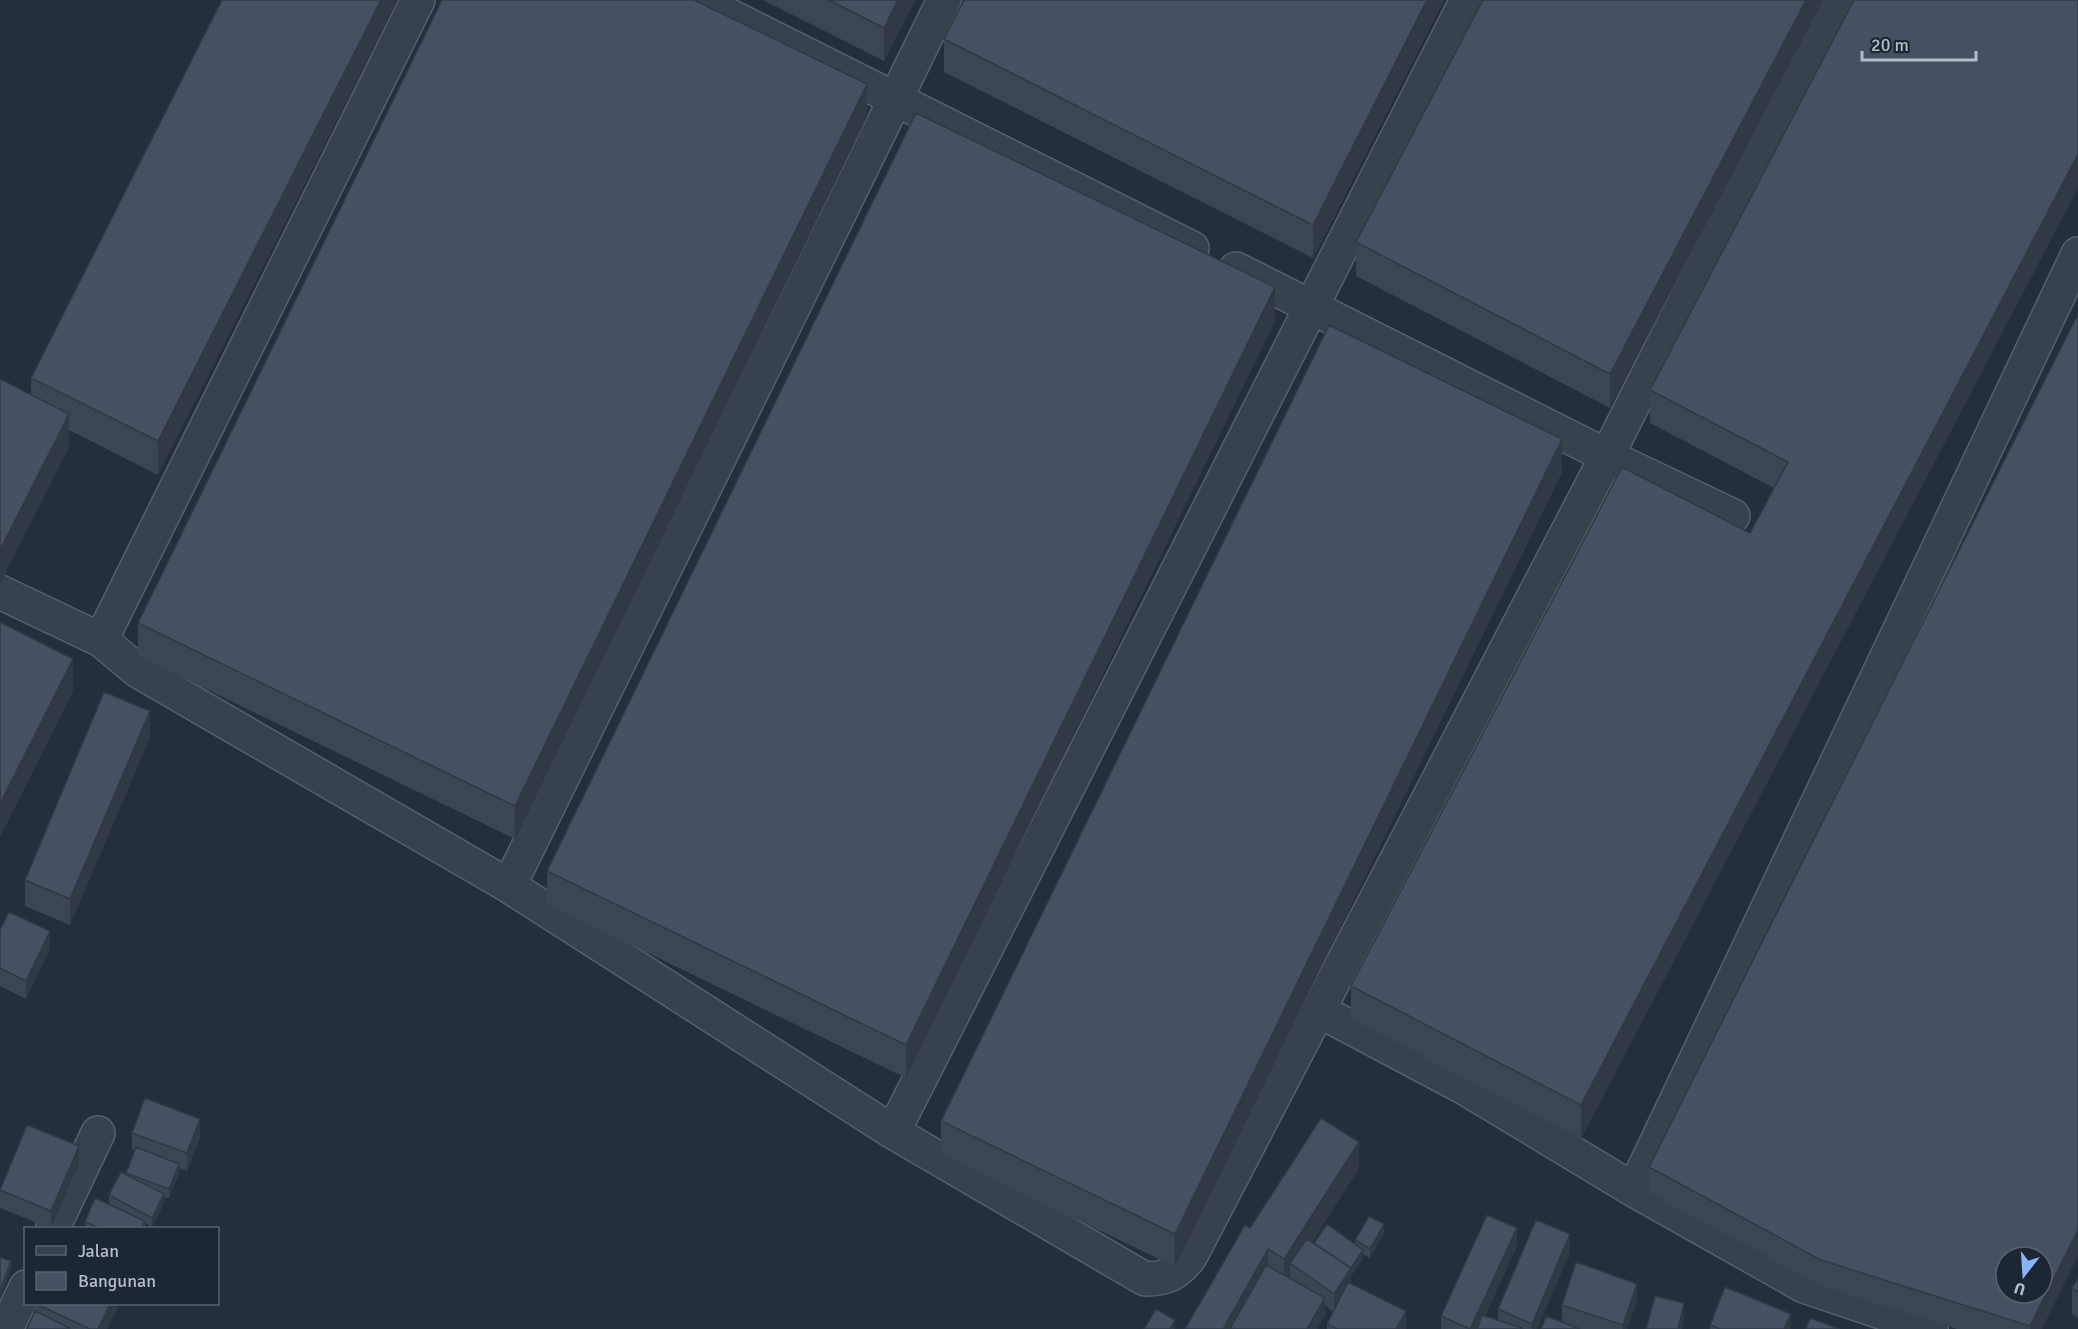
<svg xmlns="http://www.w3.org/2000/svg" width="2078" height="1329" font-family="Signika,sans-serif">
	<rect width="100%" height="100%" fill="#242f3e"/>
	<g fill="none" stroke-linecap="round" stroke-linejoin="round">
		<defs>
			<path id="minor" d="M 418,0 L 101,640 L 138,671 L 509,886 L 893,1132 L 1145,1279 C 1167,1279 1176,1274 1190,1257 L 1607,456 L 1837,0
				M 698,0 L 1192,248
				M 1236,269 L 1607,456 L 1733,516
				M 0,592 L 101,640
				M 509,886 L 944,0
				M 1320,1011 L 1465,1088 L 1634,1190 L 1804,1286 L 1931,1329
				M 893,1132 L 1467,0
				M 1634,1190 L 2078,254
				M 53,1228 L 98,1133
				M 6,1329 L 26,1287"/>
		</defs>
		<use href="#minor" stroke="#565f6c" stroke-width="36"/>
		<use href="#minor" stroke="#38414e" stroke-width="33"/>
	</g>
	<path fill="#3b4654" d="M 222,0 L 158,475 L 69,430 L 69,448 L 31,395 L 31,378 Z
		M 763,0 L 915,0 L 884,61 Z
		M 964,0 L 1444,0 L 1313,258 L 944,72 L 944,39 Z
		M 1483,0 L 1823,0 L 1610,408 L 1356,276 L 1356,242 Z
		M 2078,0 L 1581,1139 L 1351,1019 L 1351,986 L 1750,533 L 1774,488 L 1650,423 L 1650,390 Z
		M 867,117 L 515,839 L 138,656 L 138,623 Z
		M 1275,321 L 906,1078 L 547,904 L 547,871 Z
		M 1562,472 L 1175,1267 L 941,1154 L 941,1121 Z
		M 150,737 L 70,925 L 25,906 L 25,880 Z
		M 0,930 L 50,949 L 26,999 L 0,986 Z
		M 132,1133 L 200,1137 L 187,1171 L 179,1168 L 179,1173 L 169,1198 L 164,1197 L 164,1203 L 152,1227 L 145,1223 L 145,1228 L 85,1228 L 85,1222 L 109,1204 L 109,1195 L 126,1175 L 134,1151 L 132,1150 Z
		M 79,1164 L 52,1228 L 50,1228 L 0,1208 L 0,1189 Z
		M 1649,1167 L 2042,1329 L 1957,1329 L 1821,1286 L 1649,1193 Z
		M 1359,1168 L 1312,1242 L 1314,1243 L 1355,1244 L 1355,1240 L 1384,1233 L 1370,1258 L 1363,1254 L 1363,1259 L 1351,1276 L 1351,1283 L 1406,1329 L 1327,1329 L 1327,1324 L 1333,1312 L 1325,1305 L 1325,1316 L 1317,1329 L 1185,1329 L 1250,1228 Z
		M 1517,1246 L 1485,1316 L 1498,1320 L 1498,1309 L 1570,1252 L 1537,1329 L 1441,1329 L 1441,1316 Z
		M 2078,1279 L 2078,1318 L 2072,1314 L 2072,1288 Z
		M 1637,1301 L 1627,1329 L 1581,1329 L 1562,1322 L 1562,1305 Z
		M 33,1304 L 119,1304 L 107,1329 L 27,1329 L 33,1316 Z
		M 1710,1325 L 1791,1329 L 1710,1329 Z"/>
	<path fill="#303945" d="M 381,0 L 398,0 L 158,475 L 158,441 Z
		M 898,0 L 915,0 L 884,61 L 884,28 Z
		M 1427,0 L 1444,0 L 1313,258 L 1313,225 Z
		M 1806,0 L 1823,0 L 1610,408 L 1610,374 Z
		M 867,84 L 867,117 L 515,839 L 515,806 Z
		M 2078,154 L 2078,188 L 1581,1139 L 1581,1105 Z
		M 1275,287 L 1275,321 L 906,1078 L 906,1045 Z
		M 69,414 L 69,448 L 0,584 L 0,550 Z
		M 1562,439 L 1562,472 L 1175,1267 L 1175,1234 Z
		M 73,659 L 73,692 L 0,837 L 0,804 Z
		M 150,711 L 150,737 L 70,925 L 70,899 Z
		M 50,931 L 50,949 L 26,999 L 26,981 Z
		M 200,1119 L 200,1137 L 187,1171 L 187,1153 Z
		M 1359,1142 L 1359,1168 L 1296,1267 L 1290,1263 L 1290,1276 L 1284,1285 L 1284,1259 Z
		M 79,1146 L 79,1164 L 51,1228 L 51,1211 Z
		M 179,1164 L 179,1173 L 169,1198 L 169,1189 Z
		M 164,1194 L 164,1203 L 152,1227 L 152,1218 Z
		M 1384,1224 L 1384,1233 L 1370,1258 L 1370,1249 Z
		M 1517,1228 L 1517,1246 L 1479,1329 L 1471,1329 Z
		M 2078,1230 L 2078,1256 L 2042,1329 L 2030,1329 L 2030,1326 Z
		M 1570,1234 L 1570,1252 L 1537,1329 L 1532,1329 L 1532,1324 Z
		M 1268,1249 L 1268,1275 L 1238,1329 L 1223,1329 Z
		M 1363,1250 L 1363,1259 L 1351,1276 L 1351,1286 L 1334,1312 L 1334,1294 Z
		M 11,1261 L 11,1270 L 0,1299 L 0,1290 Z
		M 1637,1284 L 1637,1301 L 1627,1329 L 1623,1329 L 1623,1325 Z
		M 1325,1298 L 1325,1316 L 1317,1329 L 1307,1329 Z
		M 1684,1303 L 1684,1321 L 1682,1329 L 1678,1329 Z
		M 110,1304 L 119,1304 L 107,1329 L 98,1329 Z
		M 1406,1311 L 1406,1329 L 1396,1329 Z
		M 1791,1314 L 1791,1329 L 1784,1329 Z
		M 1175,1320 L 1175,1329 L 1170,1329 Z"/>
	<path fill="#455162" stroke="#303945" stroke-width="1.5" fill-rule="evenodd" d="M 222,0 L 381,0 L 158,441 L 31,378 Z
		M 442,0 L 694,0 L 867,84 L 515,806 L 138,623 Z
		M 829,0 L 898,0 L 884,28 Z
		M 964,0 L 1427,0 L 1313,225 L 944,39 Z
		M 1483,0 L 1806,0 L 1610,374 L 1356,242 Z
		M 1854,0 L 2078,0 L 2078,154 L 1581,1105 L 1351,986 L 1622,467 L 1750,533 L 1788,462 L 1650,390 Z
		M 916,113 L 1275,287 L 906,1045 L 547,871 Z
		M 2078,314 L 2078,1230 L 2030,1326 L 1821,1260 L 1649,1167 ZM 2006,1257 L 2042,1257 L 2042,1293 L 2006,1293 Z
		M 1329,325 L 1562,439 L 1175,1234 L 941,1121 Z
		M 0,379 L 69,414 L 0,550 Z
		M 0,622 L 73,659 L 0,804 Z
		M 104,692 L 150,711 L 70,899 L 25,880 Z
		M 9,912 L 50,931 L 26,981 L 0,968 L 0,930 Z
		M 145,1098 L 200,1119 L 187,1153 L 132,1133 Z
		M 1321,1118 L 1359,1142 L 1284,1259 L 1268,1249 L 1223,1329 L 1185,1329 L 1245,1225 L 1250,1228 Z
		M 27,1125 L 79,1146 L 51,1211 L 0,1190 Z
		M 136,1147 L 179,1164 L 169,1189 L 126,1173 Z
		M 121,1172 L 164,1194 L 152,1218 L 109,1195 Z
		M 95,1198 L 145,1221 L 141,1228 L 100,1228 L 85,1222 Z
		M 1487,1215 L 1517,1228 L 1470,1329 L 1441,1316 Z
		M 1369,1216 L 1384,1224 L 1370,1249 L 1355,1240 Z
		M 1536,1220 L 1570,1234 L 1532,1324 L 1498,1309 Z
		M 1327,1224 L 1363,1250 L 1351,1268 L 1314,1243 Z
		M 1307,1239 L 1351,1268 L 1334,1294 L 1290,1263 Z
		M 0,1257 L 11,1261 L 0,1290 Z
		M 1576,1262 L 1637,1284 L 1623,1325 L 1562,1305 Z
		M 1266,1265 L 1325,1298 L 1307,1329 L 1230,1329 Z
		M 2078,1279 L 2078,1292 L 2072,1288 Z
		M 1348,1282 L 1406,1311 L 1396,1329 L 1337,1329 L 1327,1324 Z
		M 1725,1287 L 1791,1314 L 1784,1329 L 1720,1329 L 1710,1325 Z
		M 1655,1296 L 1684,1303 L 1678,1329 L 1646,1329 Z
		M 36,1304 L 110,1304 L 98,1329 L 90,1329 Z
		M 1156,1309 L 1175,1320 L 1170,1329 L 1144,1329 Z
		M 35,1311 L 71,1329 L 27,1329 Z
		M 1482,1315 L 1522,1328 L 1522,1329 L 1477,1329 Z
		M 1546,1316 L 1580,1329 L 1541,1329 Z
		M 1810,1318 L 1840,1329 L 1806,1329 Z"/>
	<rect x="24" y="1227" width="195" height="78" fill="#1d2633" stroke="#59626f" stroke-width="1.5"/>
	<rect x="36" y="1246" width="30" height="9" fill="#38414e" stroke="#59626f" stroke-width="1.5"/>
	<text x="78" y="1257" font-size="18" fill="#b4bcc9">Jalan</text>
	<rect x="36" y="1272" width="30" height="18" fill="#455162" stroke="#59626f" stroke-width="1.5"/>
	<text x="78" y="1287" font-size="18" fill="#b4bcc9">Bangunan</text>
	<g transform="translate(2024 1275) rotate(197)"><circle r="28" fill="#1d2633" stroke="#59626f" stroke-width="1.5"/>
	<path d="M0-4.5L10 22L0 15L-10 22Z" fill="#8ab4f8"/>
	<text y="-9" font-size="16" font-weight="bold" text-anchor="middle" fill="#b4bcc9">U</text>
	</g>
	<path d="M1862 51v9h114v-9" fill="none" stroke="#b4bcc9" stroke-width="3"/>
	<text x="1871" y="51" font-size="18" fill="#b4bcc9" stroke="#1d2633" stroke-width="4.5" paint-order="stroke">20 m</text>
</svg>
